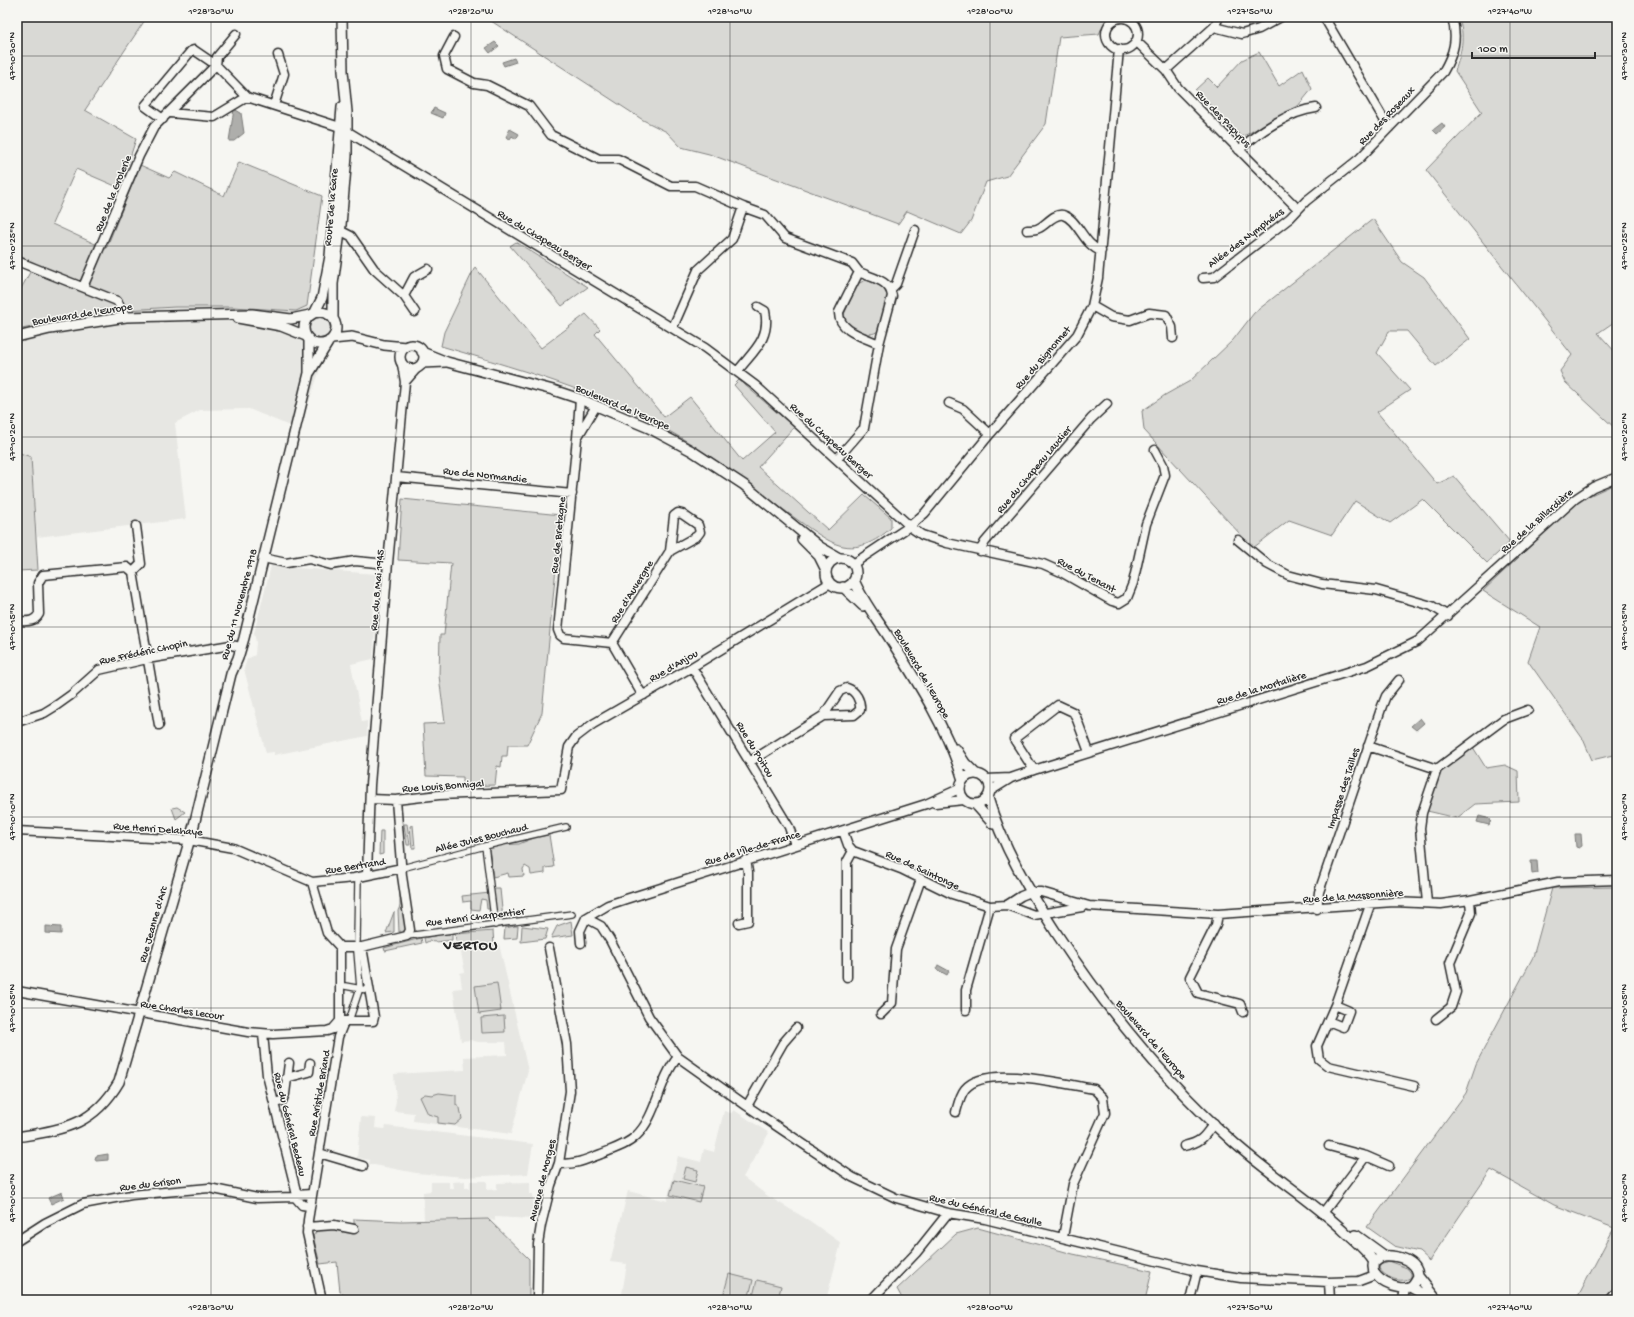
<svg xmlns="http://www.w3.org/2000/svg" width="1634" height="1317" font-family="'Gochi Hand',sans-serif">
	<rect width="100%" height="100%" fill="#f6f6f2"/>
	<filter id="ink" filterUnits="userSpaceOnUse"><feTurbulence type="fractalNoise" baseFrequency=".025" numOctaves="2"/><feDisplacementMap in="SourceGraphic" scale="8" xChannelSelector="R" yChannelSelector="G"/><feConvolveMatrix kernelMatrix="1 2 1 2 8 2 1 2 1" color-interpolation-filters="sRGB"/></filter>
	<g filter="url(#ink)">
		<path fill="#e7e7e3" d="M 307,306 L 339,315 L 299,430 L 249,409 L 200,410 L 175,423 L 186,519 L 37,537 L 31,457 L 17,452 L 17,330 L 110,311 L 175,307 L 233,307 L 296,311 Z
			M 271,566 L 376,574 L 371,630 L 375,630 L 373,659 L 351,664 L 362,722 L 367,721 L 367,736 L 274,755 L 274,752 L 266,753 L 244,669 L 247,659 L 255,655 L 256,642 L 254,633 Z
			M 499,944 L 528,1071 L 511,1134 L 413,1121 L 414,1113 L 394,1111 L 396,1101 L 394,1074 L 465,1070 L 464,1057 L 507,1055 L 506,1042 L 478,1042 L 470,1040 L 461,1041 L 453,989 L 462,988 L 460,973 L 465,972 L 461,953 L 462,950 Z
			M 734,1110 L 769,1133 L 743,1177 L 768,1196 L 810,1221 L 841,1243 L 826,1300 L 621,1300 L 627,1264 L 610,1262 L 628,1191 L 667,1201 L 678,1156 L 701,1162 L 704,1149 L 714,1152 L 724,1111 L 731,1113 Z
			M 361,1117 L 376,1118 L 375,1128 L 385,1129 L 386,1126 L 533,1144 L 528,1174 L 465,1177 L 416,1173 L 369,1164 L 370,1160 L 357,1158 Z
			M 465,1181 L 465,1188 L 470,1188 L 470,1181 L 487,1181 L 487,1190 L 497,1189 L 497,1183 L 530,1182 L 530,1194 L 533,1194 L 533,1219 L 495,1217 L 495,1221 L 488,1219 L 424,1220 L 423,1192 L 431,1191 L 431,1182 L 449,1182 L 449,1188 L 454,1188 L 453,1182 Z"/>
		<path fill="#d9d9d5" stroke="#828280" d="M 17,17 L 147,17 L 85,110 L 136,139 L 120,188 L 76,169 L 52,224 L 106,249 L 140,165 L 169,178 L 175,172 L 224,196 L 239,162 L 322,196 L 307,306 L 296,311 L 233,307 L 175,307 L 110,311 L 17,330 L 17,296 L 35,263 L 17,255 Z
			M 485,17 L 1107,17 L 1099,34 L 1059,37 L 1046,124 L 1007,176 L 986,182 L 971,221 L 961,234 L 907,211 L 898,224 L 709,154 L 681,147 L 667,132 L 643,120 Z
			M 1458,17 L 1617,17 L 1617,320 L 1598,333 L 1617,354 L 1617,430 L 1565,382 L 1560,371 L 1572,355 L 1426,170 L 1482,112 L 1455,71 C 1461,54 1466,35 1458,17 Z
			M 1259,52 L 1279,86 L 1303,69 L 1312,89 L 1298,106 L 1242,137 L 1195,90 L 1208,78 L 1217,87 L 1242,60 Z
			M 1373,219 L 1402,262 L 1424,277 L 1470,339 L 1436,366 L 1407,331 L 1389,331 L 1377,353 L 1410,390 L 1377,412 L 1437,484 L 1454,476 L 1510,542 L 1487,563 L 1423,499 L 1390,523 L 1355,501 L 1332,535 L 1289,520 L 1253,548 L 1144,430 L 1142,411 L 1165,395 L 1190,381 L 1233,340 L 1254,313 Z
			M 516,242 L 588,287 L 562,306 L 510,246 Z
			M 475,267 L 541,348 L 586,314 L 600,329 L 595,334 L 664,417 L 690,397 L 742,461 L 775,432 L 734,385 L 739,380 L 794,427 L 758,467 L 828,530 L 864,495 L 891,518 L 891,528 C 875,542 858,552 836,544 C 822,538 808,527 795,518 C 763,495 732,470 699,449 C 621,398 529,372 441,346 L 444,332 Z
			M 866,280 L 885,288 L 889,293 L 890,300 L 878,331 C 868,339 855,328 845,324 L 843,317 L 857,284 Z
			M 17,452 L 31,457 L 38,570 L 17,571 Z
			M 1617,483 L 1617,754 L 1592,760 L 1583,739 L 1528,661 L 1540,627 L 1483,591 L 1578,501 Z
			M 402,499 L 561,515 L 542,713 L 527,745 L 508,745 L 507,756 L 502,756 L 501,767 L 497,766 L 495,785 L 463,786 L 463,777 L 426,776 L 423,724 L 445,723 L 439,676 L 440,635 L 444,635 L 451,563 L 398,560 Z
			M 1471,744 L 1486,768 L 1505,765 L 1518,771 L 1519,802 L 1475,804 L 1457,818 L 1423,810 L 1437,769 Z
			M 440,787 L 473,788 L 476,790 L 424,793 Z
			M 177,807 L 185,812 L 176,819 L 172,808 Z
			M 404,824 L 407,824 L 410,845 L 407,845 Z
			M 413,825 L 415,848 L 412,848 L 410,826 Z
			M 380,831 L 383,831 L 383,854 L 379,855 Z
			M 549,835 L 554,867 L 545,868 L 545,873 L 531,875 L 530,869 L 525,866 L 523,869 L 524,876 L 509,877 L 508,873 L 493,877 L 489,848 L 496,845 L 519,844 L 536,837 Z
			M 1617,887 L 1617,1300 L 1576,1300 L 1614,1228 L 1554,1205 L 1491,1170 L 1429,1261 L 1419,1252 L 1394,1246 L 1367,1227 L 1466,1093 L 1476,1064 L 1533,957 L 1552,888 Z
			M 493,889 L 500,889 L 503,919 L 496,920 Z
			M 400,892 L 406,928 L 405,931 L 399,932 L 398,911 L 400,906 Z
			M 490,893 L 492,909 L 487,909 L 486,900 L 481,899 L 479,910 L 471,909 L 471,901 L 463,902 L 462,896 Z
			M 394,912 L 394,932 L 386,933 Z
			M 571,921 L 573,935 L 551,938 L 557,926 Z
			M 515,926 L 518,926 L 517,938 L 504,939 L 505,928 Z
			M 522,926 L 548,929 L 545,939 L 521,942 Z
			M 493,931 L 494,945 L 458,951 L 455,934 Z
			M 441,934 L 452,934 L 452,940 C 443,941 435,943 429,941 L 425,943 L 424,938 Z
			M 421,938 L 422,943 L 385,951 L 384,948 Z
			M 497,983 L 501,1011 L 479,1014 L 475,986 Z
			M 504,1016 L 505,1032 L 482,1033 L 481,1018 Z
			M 439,1093 L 456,1095 L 456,1105 L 460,1108 L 462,1119 L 455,1125 L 438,1123 L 438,1117 L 428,1114 L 420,1097 L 425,1094 L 432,1095 Z
			M 686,1167 L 698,1170 L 695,1182 L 683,1179 Z
			M 674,1180 L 703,1187 L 699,1202 L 670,1195 Z
			M 354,1219 L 401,1221 L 488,1219 L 529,1259 L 529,1300 L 343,1300 L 343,1293 L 340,1292 L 337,1262 L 320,1264 L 313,1236 L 319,1228 L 354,1227 Z
			M 978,1228 L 1073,1254 L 1152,1271 L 1145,1300 L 903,1300 L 897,1289 L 956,1234 Z
			M 1388,1261 L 1407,1268 L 1411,1273 L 1411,1277 C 1402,1285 1384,1277 1379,1268 L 1380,1264 Z
			M 729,1274 L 753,1280 L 748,1300 L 722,1300 Z
			M 757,1280 L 781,1286 L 778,1300 L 752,1300 Z"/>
		<path fill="#aeaeab" stroke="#7a7a78" d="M 495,42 L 499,46 L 490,53 L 486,48 Z
			M 514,58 L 516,62 L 504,66 L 502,62 Z
			M 434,108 L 445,113 L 443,118 L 431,113 Z
			M 234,109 L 241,113 L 244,133 L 234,141 L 229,141 Z
			M 1442,123 L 1445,127 L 1437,134 L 1433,130 Z
			M 510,129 L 519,134 L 516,139 L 512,136 L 510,139 L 506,137 Z
			M 1420,718 L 1424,723 L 1416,730 L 1411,726 Z
			M 1479,816 L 1491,819 L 1489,825 L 1477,822 Z
			M 1575,834 L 1581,834 L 1582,846 L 1579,848 L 1576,847 Z
			M 1531,861 L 1537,861 L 1538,873 L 1532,874 Z
			M 46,926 L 61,927 L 61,934 L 46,933 Z
			M 938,965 L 949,971 L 947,975 L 936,969 Z
			M 108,1154 L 108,1160 L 96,1161 L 95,1159 L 96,1156 Z
			M 62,1192 L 64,1198 L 51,1204 L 48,1198 Z"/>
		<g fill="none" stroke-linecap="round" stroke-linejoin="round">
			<defs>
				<path id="pedestrian" d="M 485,846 L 495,925
					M 402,868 L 485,846 L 566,827
					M 407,936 L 572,914
					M 357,941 L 358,879
					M 345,986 L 367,990
					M 350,1018 L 360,988 L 357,951"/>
				<path id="minor" d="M 1324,17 L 1389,128
					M1106 34a16 16 0 1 1 32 0a16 16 0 1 1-32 0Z
					M 1214,27 L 1242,34 L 1259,29 L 1281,17
					M 454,37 L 444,56 L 447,69 L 474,83 L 487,85 L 529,106 L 551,135 L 599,159 L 618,159 L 671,186 L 695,186 L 743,207
					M 1136,41 L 1166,70 L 1178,88 L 1298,209
					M 1166,70 L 1214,27 L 1219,17
					M 274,105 L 284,74 L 278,55
					M 170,113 L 214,117 L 247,97
					M 163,119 L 145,106 L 191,51 L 194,50 L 216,65 L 217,57 L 236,34
					M 1239,150 C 1258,132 1290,111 1316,108
					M 1027,230 C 1030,230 1036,230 1039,228 C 1046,225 1054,213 1063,215 C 1078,219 1084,246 1101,251
					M 341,231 L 351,236 L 374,269 L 404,296 L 415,312
					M 17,261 L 117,301 L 126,317
					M 1203,278 L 1214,277 L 1290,218 L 1306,201 L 1359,159 L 1443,72 C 1454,53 1458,39 1452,17
					M 83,287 L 139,156 L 154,127 L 216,65 L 247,97 L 340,127 L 705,348 L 756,386 L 913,529 L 922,535 L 947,543 L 1043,564 L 1061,572 L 1112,601 L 1119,603 L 1127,598 L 1133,583 L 1146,524 L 1165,475 L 1163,465 L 1155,450
					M 891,289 L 896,284 L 915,230
					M 404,296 L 414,277 L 428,269
					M 1092,306 L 1111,317 L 1130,320 L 1149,313 L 1166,315 L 1172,327 L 1173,338
					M 673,327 L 698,270 L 732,239 L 743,207 L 765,215 L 785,238 L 852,263 L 859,272
					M 737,372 C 753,351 771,339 765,311 L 758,307
					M 405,382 L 418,367
					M 580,399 L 577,438 L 596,406
					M 949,403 L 963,409 L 990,434
					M 577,438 L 558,630 L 560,635 L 564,638 L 612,643 L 640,691 L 644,695
					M 837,459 L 864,428 L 879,344 L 892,296 C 890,280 872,278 859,272 L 839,312 C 838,331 864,337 879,344
					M 396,477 L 572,494
					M 136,526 L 141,564 L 133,572 L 159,725
					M 1238,540 L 1267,564 L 1288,575 L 1322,584 L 1376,590 L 1432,606 L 1448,616
					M 980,551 L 985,542 L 1091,419 L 1107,404
					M 263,558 L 286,563 L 309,559 L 331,565 L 355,561 L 388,564
					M 853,564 L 910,526 L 925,513 L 990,434 L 1077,335 L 1092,306 L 1098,278 L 1119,49
					M 17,621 C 26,621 34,623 39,614 L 38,583 L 43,575 L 127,567 L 133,572
					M 612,643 L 670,551 L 697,536 L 700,532 L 698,525 L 682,514 L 678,513 L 674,516 L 670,551
					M 692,667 L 789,827 L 795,845
					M 17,722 L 44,713 L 57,705 L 71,695 L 99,670 L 147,659 L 231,645 L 241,647
					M 1368,746 L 1437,769
					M 751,761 L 823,716 L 840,691 L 847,688 C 856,691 861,701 860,710 L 854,715 L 823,716
					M 1034,770 L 1014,739 L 1058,705 L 1073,712 L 1076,717 L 1089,752
					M 986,779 L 1011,778
					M 990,791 L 1011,778 L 1034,770 L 1367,666 L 1418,641 L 1575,499 L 1593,487 L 1617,477
					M 370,799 L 396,800 L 439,795 L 561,790 L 569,747 L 576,737 L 593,724 L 692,667 L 830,583
					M 935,803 L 964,800
					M 17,831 L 189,840 L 233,848 L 312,882 L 327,933 L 340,947
					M 843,831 L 848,845 L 853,851 L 901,869 L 952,894 L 990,906 L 1007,905 L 1034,915 L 1082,907
					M 367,875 L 370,785 L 387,574 L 405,382 L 402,364
					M 312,882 L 354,878 L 402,868
					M 1427,903 L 1420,828 L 1422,813 L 1437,769 L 1504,719 L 1528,710
					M 1369,904 L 1369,908 L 1335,1005 L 1317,1046 L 1319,1059 L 1328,1066 L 1414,1086
					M 1007,905 L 1021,896 L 1031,892 L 1041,892 L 1089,906 L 1218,914 L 1394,902 L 1441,904 L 1470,900 L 1558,882 L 1617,880
					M 1317,909 L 1319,892 L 1382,706 L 1386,696 L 1399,680
					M 1218,914 L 1216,925 L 1190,977 L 1198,993 L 1240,1004 L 1243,1012
					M 586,918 L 601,926 L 610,940 L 649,1017 L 678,1057 L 747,1106 L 852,1177 L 873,1187 L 896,1198 L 948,1213 L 985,1219 L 1197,1271 L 1241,1278 L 1329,1282 L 1359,1281 L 1375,1275
					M 586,918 L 608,905 L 626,899 L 926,804 L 959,789
					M 739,923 L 748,921 L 748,872 L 746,860
					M 581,943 L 580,931 L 586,918
					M 362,947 L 374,1017 L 373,1021 L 340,1021 L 340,947 L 362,947 L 407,936 L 410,930 L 402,876 L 396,800
					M 847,977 L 847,862 L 853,851
					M 17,991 L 248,1032 L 273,1034 L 327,1031 L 333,1029 L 340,1021
					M 966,1010 L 966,990 L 990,906
					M 881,1014 L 892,1003 L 896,949 L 921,879
					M 1436,1019 L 1451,1007 L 1456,992 L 1450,963 L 1471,913 L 1470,900
					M 1328,1021 L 1343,1027 L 1349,1011 L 1335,1005
					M 263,1034 L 267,1075 L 297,1195
					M 286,1078 L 309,1072 L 310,1063
					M 274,1103 L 282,1101 L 285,1094 L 289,1063
					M 747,1106 L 783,1043 L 796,1028
					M 956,1112 C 958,1105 960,1095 965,1089 C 985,1064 1065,1084 1094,1089 L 1103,1098 L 1105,1113 L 1073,1184 L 1063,1237
					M 1184,1146 C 1202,1142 1204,1137 1214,1123
					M 1329,1146 L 1366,1156 L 1389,1166
					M 319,1153 L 363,1166
					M 559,1163 C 574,1166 587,1159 601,1154 C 613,1149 627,1145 636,1136 C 657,1116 659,1079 678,1057
					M 295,1197 L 302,1205 L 309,1206
					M 1323,1213 L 1366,1156
					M 307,1227 L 334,1225 L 354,1229
					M 17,1241 L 45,1223 L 83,1204 L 131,1195 L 209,1188 L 257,1198 L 295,1197 L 297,1195 L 311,1194
					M 1329,1282 L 1330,1300
					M 17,1299 L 21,1300
					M 322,1300 L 307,1233 L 308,1220 L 338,1037 L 344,1022
					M 537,1300 L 538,1244 L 541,1225 L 551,1185 L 559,1163 L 570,1091 L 567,1044 L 549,948
					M 871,1300 L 916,1253 L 948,1213
					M 1190,1300 L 1197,1271
					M 1403,1300 L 1405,1288"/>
				<path id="tertiary" d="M304 328a16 16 0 1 1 32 0a16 16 0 1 1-32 0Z
					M 315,312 L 322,298 L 330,256 L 342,107
					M 333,317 L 333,284 L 341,225 L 347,156 L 347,112 L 343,71 L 342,17
					M 238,318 L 281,326 L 306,336
					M 17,337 L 50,329 L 126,317 L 252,314 L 291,319 L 310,315
					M 332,339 L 352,337 L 384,345 L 406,347
					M400 357a12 12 0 1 1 24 0a12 12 0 1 1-24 0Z
					M 422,352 L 447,362 L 553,390 L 580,399 L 649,428 L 692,451 L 744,485 L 820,547 L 839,558
					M 422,363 L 446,362
					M 310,372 L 329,341
					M 802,539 L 819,556 L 826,570
					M826 573a15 15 0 1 1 30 0a15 15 0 1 1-30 0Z
					M 854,580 C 863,602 878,620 890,639 C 918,683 948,730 963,780
					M 843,587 L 863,606
					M 956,749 L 965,763 L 976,774
					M960 789a15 15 0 1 1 30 0a15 15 0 1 1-30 0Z
					M 988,798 C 1002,846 1030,892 1057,934 C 1107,1010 1164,1080 1231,1140 C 1266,1172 1307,1197 1342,1229 C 1353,1240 1365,1248 1374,1262
					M 976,805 L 993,824
					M 17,1137 C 64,1129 93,1126 119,1082 L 194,825 L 231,674 L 238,658 L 244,638 L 309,373 L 309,339
					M 1356,1235 L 1385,1256
					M 1382,1256 C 1396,1255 1417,1259 1418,1276 C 1416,1280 1414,1284 1411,1286 C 1400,1293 1367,1279 1374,1262 Z
					M 1418,1276 L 1437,1300
					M 1410,1287 L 1434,1300"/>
				<path id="secondary" d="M 1612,1300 L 1617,1294"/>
			</defs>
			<use href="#pedestrian" stroke="#2b2b2b" stroke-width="8"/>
			<use href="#minor" stroke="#2b2b2b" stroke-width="11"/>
			<use href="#tertiary" stroke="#2b2b2b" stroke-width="12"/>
			<use href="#secondary" stroke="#2b2b2b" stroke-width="14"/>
			<use href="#pedestrian" stroke="#f6f6f2" stroke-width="5.5"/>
			<use href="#minor" stroke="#f6f6f2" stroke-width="8"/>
			<use href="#tertiary" stroke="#f6f6f2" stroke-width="9"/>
			<use href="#secondary" stroke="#f6f6f2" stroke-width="11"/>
		</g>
	</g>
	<path fill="none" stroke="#2b2b2b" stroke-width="1" stroke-opacity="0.45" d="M 211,17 L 211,1300M 471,17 L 471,1300M 730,17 L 730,1300M 990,17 L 990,1300M 1250,17 L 1250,1300M 1510,17 L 1510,1300M 17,56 L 1617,56M 17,246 L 1617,246M 17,437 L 1617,437M 17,627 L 1617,627M 17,817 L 1617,817M 17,1008 L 1617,1008M 17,1198 L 1617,1198"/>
	<g text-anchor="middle" stroke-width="3" stroke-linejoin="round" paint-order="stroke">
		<g font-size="11" fill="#2b2b2b" stroke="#f6f6f2">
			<text transform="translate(1386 115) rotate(-46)" y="4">Rue des Roseaux</text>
			<text transform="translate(1224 118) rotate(46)" y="4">Rue des Papyrus</text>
			<text transform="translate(112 193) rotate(-68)" y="4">Rue de la Grolerie</text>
			<text transform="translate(330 207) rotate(-85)" y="4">Route de la Gare</text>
			<text transform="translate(1245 237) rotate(-37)" y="4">Allée des Nymphéas</text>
			<text transform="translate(545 239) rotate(31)" y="4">Rue du Chapeau Berger</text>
			<text transform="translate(82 313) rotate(-9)" y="4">Boulevard de l'Europe</text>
			<text transform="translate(1042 357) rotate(-49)" y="4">Rue du Bignonnet</text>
			<text transform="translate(623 406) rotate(23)" y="4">Boulevard de l'Europe</text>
			<text transform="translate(832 440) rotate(42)" y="4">Rue du Chapeau Berger</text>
			<text transform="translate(1033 469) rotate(-50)" y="4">Rue du Chapeau Laudier</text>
			<text transform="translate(485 474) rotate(6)" y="4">Rue de Normandie</text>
			<text transform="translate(1536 520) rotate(-41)" y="4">Rue de la Billardière</text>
			<text transform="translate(557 535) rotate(-84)" y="4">Rue de Bretagne</text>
			<text transform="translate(1087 574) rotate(28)" y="4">Rue du Tenant</text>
			<text transform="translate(376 590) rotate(-85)" y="4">Rue du 8 Mai 1945</text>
			<text transform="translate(631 591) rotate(-58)" y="4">Rue d'Auvergne</text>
			<text transform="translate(238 604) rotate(-75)" y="4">Rue du 11 Novembre 1918</text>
			<text transform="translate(143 651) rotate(-12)" y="4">Rue Frédéric Chopin</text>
			<text transform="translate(673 665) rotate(-30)" y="4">Rue d'Anjou</text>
			<text transform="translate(923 673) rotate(60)" y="4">Boulevard de l'Europe</text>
			<text transform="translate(1261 687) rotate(-17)" y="4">Rue de la Mortalière</text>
			<text transform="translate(756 749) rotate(59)" y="4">Rue du Poitou</text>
			<text transform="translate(443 785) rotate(-4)" y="4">Rue Louis Bonnigal</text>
			<text transform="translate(1342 788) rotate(-72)" y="4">Impasse des Tailles</text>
			<text transform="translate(158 828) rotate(4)" y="4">Rue Henri Delahaye</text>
			<text transform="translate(481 837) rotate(-14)" y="4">Allée Jules Bouchaud</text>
			<text transform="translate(752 847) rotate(-17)" y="4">Rue de l'Île-de-France</text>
			<text transform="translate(355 865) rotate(-9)" y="4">Rue Bertrand</text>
			<text transform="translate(923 869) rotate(25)" y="4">Rue de Saintonge</text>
			<text transform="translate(1353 895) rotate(-4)" y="4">Rue de la Massonnière</text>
			<text transform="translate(475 916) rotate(-7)" y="4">Rue Henri Charpentier</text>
			<text transform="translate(152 924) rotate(-74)" y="4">Rue Jeanne d'Arc</text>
			<text transform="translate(182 1009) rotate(9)" y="4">Rue Charles Lecour</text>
			<text transform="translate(1152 1039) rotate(49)" y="4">Boulevard de l'Europe</text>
			<text transform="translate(318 1093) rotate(-80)" y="4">Rue Aristide Briand</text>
			<text transform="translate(291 1124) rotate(76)" y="4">Rue du Général Bedeau</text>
			<text transform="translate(541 1180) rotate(-76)" y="4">Avenue de Morges</text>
			<text transform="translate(150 1183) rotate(-7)" y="4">Rue du Grison</text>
			<text transform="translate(986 1209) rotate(13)" y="4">Rue du Général de Gaulle</text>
		</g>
		<g font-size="15" font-weight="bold" letter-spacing="1" fill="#2b2b2b" stroke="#f6f6f2">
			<text x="471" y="949">VERTOU</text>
		</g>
	</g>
	<rect width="1634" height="1317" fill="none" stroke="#f6f6f2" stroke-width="44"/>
	<path d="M1472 52v6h123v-6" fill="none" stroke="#2b2b2b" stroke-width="2"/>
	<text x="1478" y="52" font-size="12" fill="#2b2b2b" stroke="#f6f6f2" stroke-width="3" paint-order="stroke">100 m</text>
	<rect x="22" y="22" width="1590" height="1273" fill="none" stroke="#2b2b2b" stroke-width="1.5"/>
	<g font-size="10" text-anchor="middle" fill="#2b2b2b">
		<text x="211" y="14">1°28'30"W</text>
		<text x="471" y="14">1°28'20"W</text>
		<text x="730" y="14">1°28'10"W</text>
		<text x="990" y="14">1°28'00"W</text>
		<text x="1250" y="14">1°27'50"W</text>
		<text x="1510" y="14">1°27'40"W</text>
		<text transform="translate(11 56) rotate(-90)" y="4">47°10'30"N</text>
		<text transform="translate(1623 56) rotate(-90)" y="4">47°10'30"N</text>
		<text transform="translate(11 246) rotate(-90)" y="4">47°10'25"N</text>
		<text transform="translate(1623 246) rotate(-90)" y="4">47°10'25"N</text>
		<text transform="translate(11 437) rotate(-90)" y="4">47°10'20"N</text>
		<text transform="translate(1623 437) rotate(-90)" y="4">47°10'20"N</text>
		<text transform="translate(11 627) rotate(-90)" y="4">47°10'15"N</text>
		<text transform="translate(1623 627) rotate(-90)" y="4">47°10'15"N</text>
		<text transform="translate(11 817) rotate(-90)" y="4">47°10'10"N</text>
		<text transform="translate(1623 817) rotate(-90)" y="4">47°10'10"N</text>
		<text transform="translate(11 1008) rotate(-90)" y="4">47°10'05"N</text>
		<text transform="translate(1623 1008) rotate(-90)" y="4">47°10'05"N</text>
		<text transform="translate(11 1198) rotate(-90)" y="4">47°10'00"N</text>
		<text transform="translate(1623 1198) rotate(-90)" y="4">47°10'00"N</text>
		<text x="211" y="1310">1°28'30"W</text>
		<text x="471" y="1310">1°28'20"W</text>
		<text x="730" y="1310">1°28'10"W</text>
		<text x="990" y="1310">1°28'00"W</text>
		<text x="1250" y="1310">1°27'50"W</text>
		<text x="1510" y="1310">1°27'40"W</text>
	</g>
</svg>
